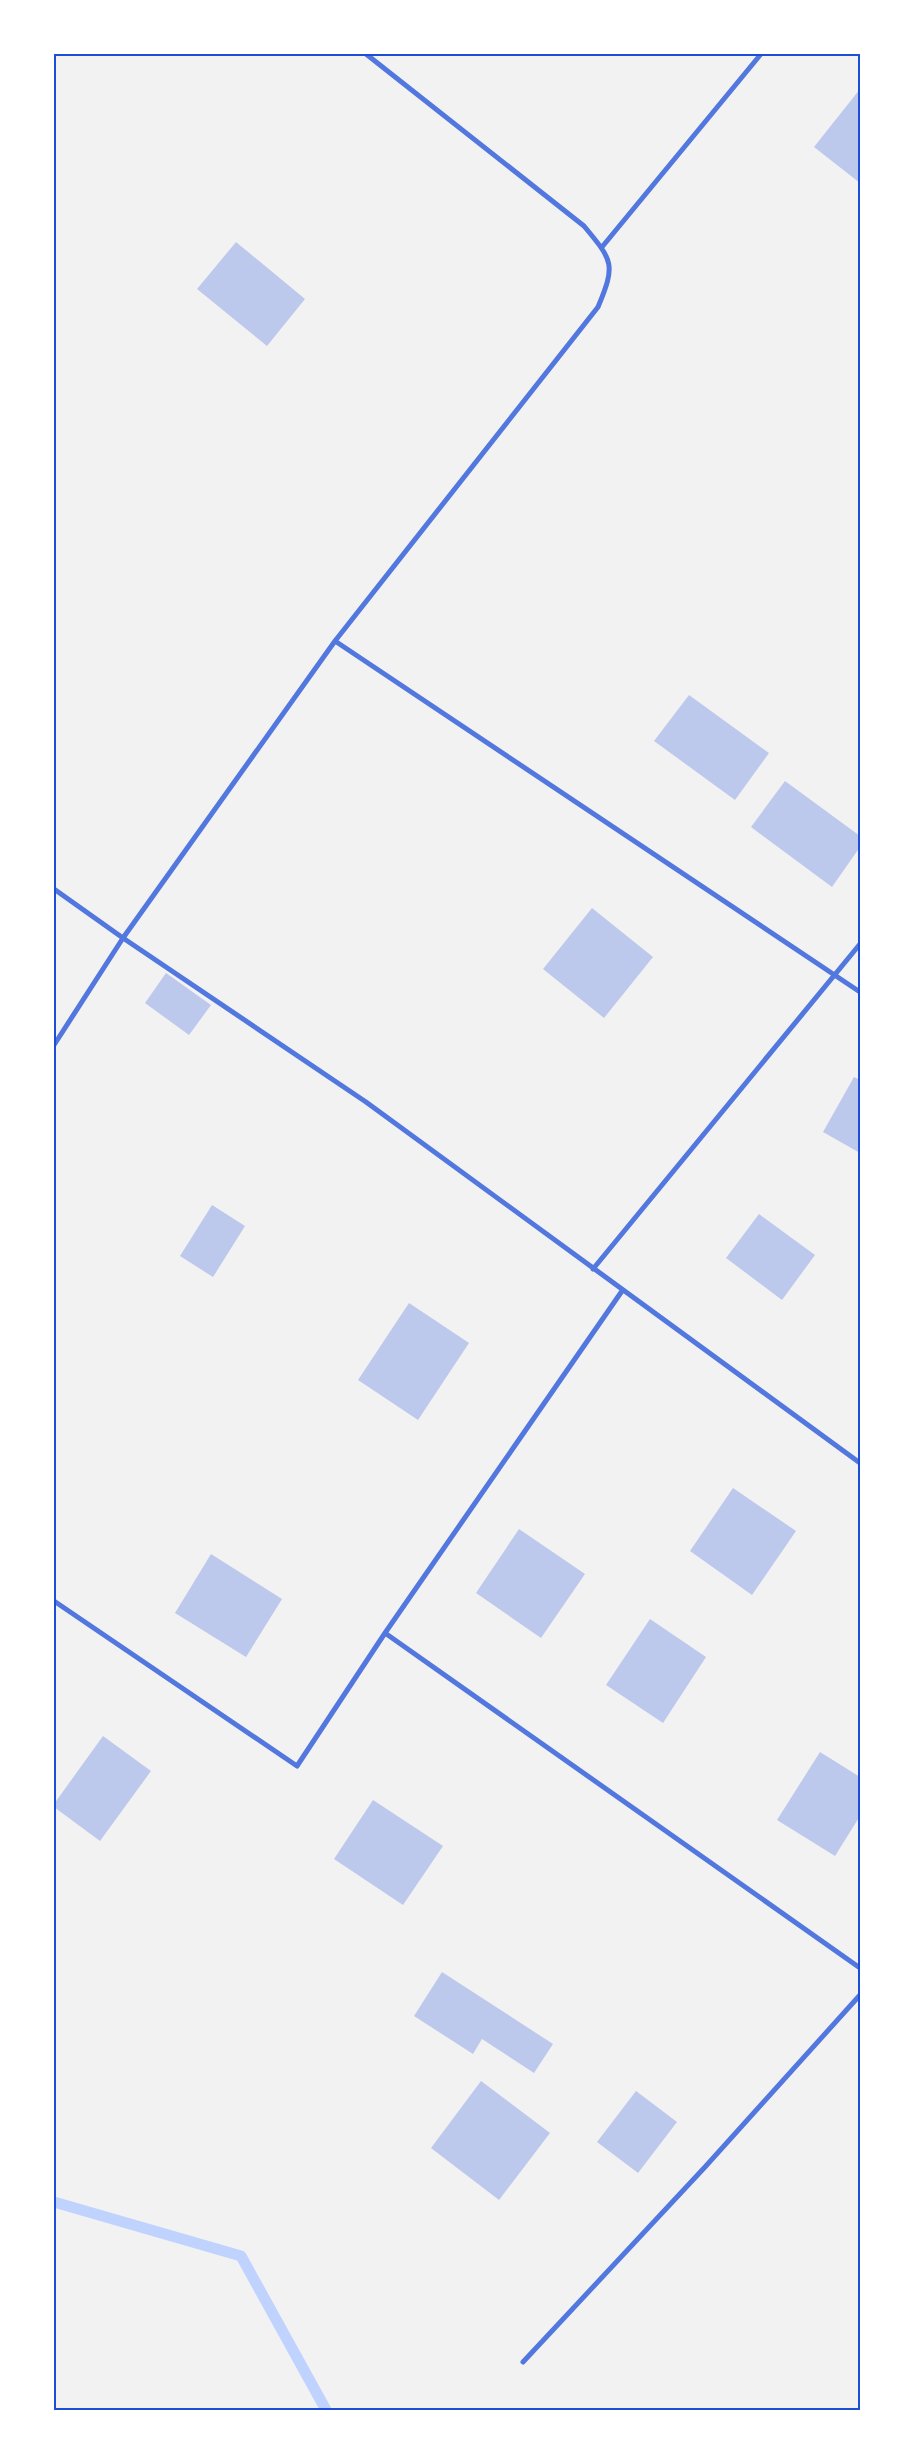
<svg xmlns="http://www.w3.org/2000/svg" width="914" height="2464" font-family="'IBM Plex Sans',sans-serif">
	<rect width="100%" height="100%" fill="#f2f2f2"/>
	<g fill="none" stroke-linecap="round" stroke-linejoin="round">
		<path stroke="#bfd3fe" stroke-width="11" d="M 54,2202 L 241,2256 L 326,2410"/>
	</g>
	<path fill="#bdc9ec" d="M 860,89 L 860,183 L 814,147 Z
		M 236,242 L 305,299 L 267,346 L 197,289 Z
		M 689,695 L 769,753 L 735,800 L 654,741 Z
		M 785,781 L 860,836 L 860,847 L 832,887 L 751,827 Z
		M 592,908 L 653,957 L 604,1018 L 543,969 Z
		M 166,973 L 211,1005 L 189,1035 L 145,1003 Z
		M 854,1077 L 860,1080 L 860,1153 L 823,1132 Z
		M 212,1205 L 245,1226 L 213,1277 L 180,1256 Z
		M 759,1214 L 815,1255 L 782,1300 L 726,1258 Z
		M 409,1303 L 469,1343 L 418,1420 L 358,1380 Z
		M 733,1488 L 796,1531 L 752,1595 L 690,1551 Z
		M 519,1529 L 585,1574 L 541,1638 L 476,1593 Z
		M 211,1554 L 282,1599 L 246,1657 L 175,1613 Z
		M 650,1619 L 706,1657 L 663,1723 L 606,1685 Z
		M 103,1736 L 151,1771 L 100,1841 L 54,1807 L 54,1804 Z
		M 820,1752 L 860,1777 L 860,1816 L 835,1856 L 777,1820 Z
		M 373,1800 L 443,1846 L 403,1905 L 334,1859 Z
		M 442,1972 L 553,2044 L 534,2073 L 482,2039 L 473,2054 L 414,2016 Z
		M 481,2081 L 550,2133 L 499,2200 L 431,2148 Z
		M 636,2091 L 677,2122 L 638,2173 L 597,2142 Z"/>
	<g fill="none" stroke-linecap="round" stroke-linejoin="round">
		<path stroke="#5277de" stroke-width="5" d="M 602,247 L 761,54
			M 335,641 L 860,992
			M 54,889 L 123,938 L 366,1102 L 860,1463
			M 54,1045 L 123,938 L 335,641 L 598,307 C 616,264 613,261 584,226 L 366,54
			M 593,1269 L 860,944
			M 54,1601 L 297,1766 L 385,1633 L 622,1291
			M 385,1633 L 860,1968
			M 523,2362 L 705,2167 L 860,1995"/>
	</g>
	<rect width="914" height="2464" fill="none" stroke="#ffffff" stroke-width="110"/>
	<rect x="55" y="55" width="804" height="2354" fill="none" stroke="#1d4ed8" stroke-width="2"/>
</svg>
